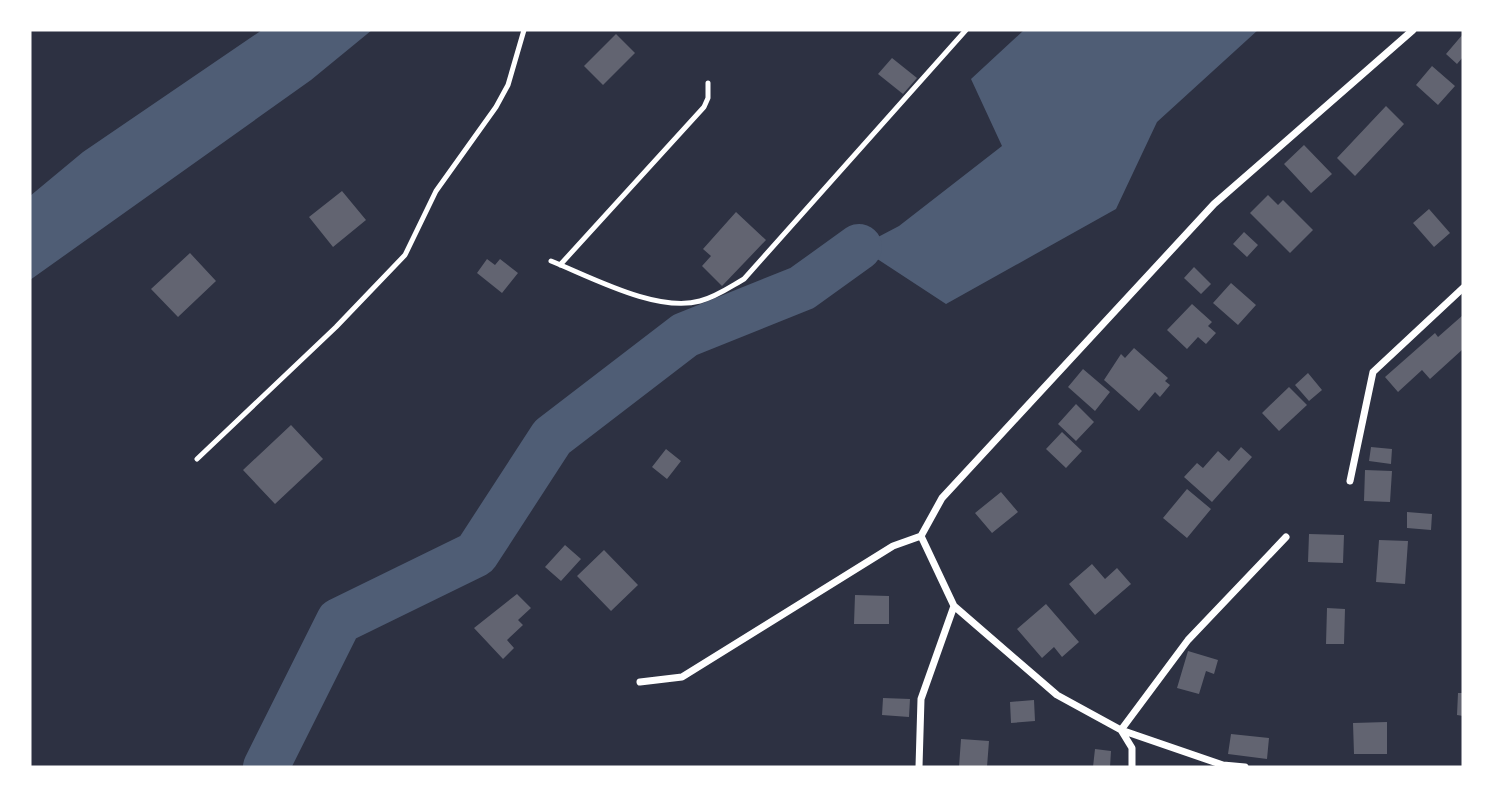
<svg xmlns="http://www.w3.org/2000/svg" width="1493" height="797" font-family="'PT Sans',sans-serif">
	<rect width="100%" height="100%" fill="#2d3142"/>
	<path fill="#4f5d75" d="M 262,30 L 372,30 L 311,80 L 30,280 L 30,196 L 83,152 Z
		M 1024,30 L 1258,30 L 1157,122 L 1116,209 L 946,304 L 859,247 L 899,226 L 1002,146 L 971,79 Z"/>
	<g fill="none" stroke-linecap="round" stroke-linejoin="round">
		<path stroke="#4f5d75" stroke-width="46" d="M 266,767 L 339,621 L 476,554 L 552,437 L 685,335 L 802,288 L 859,247"/>
	</g>
	<path fill="#626471" d="M 616,34 L 635,53 L 603,85 L 584,66 Z
		M 1463,34 L 1463,57 L 1457,64 L 1446,54 Z
		M 892,58 L 917,78 L 903,94 L 878,74 Z
		M 1432,66 L 1455,86 L 1438,105 L 1416,85 Z
		M 1386,106 L 1404,124 L 1355,176 L 1337,158 Z
		M 1304,145 L 1332,174 L 1311,193 L 1284,164 Z
		M 342,191 L 366,220 L 333,247 L 309,217 Z
		M 1268,195 L 1278,205 L 1283,200 L 1313,230 L 1290,253 L 1250,213 Z
		M 1429,209 L 1450,233 L 1434,247 L 1413,223 Z
		M 736,212 L 766,240 L 722,286 L 702,266 L 711,256 L 703,249 Z
		M 1244,232 L 1258,245 L 1247,257 L 1233,244 Z
		M 190,253 L 216,281 L 178,317 L 151,289 Z
		M 487,259 L 495,265 L 500,259 L 518,273 L 502,293 L 477,273 Z
		M 1194,267 L 1211,284 L 1201,294 L 1184,278 Z
		M 1231,283 L 1256,305 L 1238,325 L 1213,303 Z
		M 1192,304 L 1212,322 L 1208,326 L 1216,333 L 1206,344 L 1198,337 L 1187,349 L 1167,330 Z
		M 1463,315 L 1463,349 L 1430,379 L 1422,370 L 1398,392 L 1385,377 L 1435,333 L 1438,337 Z
		M 1134,348 L 1168,378 L 1165,381 L 1170,385 L 1160,397 L 1155,392 L 1139,411 L 1104,380 L 1121,354 L 1125,358 Z
		M 1083,369 L 1110,392 L 1095,411 L 1068,387 Z
		M 1308,373 L 1322,390 L 1309,401 L 1295,385 Z
		M 1289,387 L 1307,405 L 1279,431 L 1262,413 Z
		M 1076,404 L 1094,422 L 1076,441 L 1058,424 Z
		M 291,425 L 323,459 L 275,504 L 243,470 Z
		M 1062,432 L 1082,451 L 1066,468 L 1046,449 Z
		M 1241,447 L 1252,457 L 1212,502 L 1184,477 L 1197,463 L 1203,468 L 1218,451 L 1229,461 Z
		M 1371,447 L 1392,449 L 1391,464 L 1369,461 Z
		M 666,449 L 681,461 L 667,479 L 652,467 Z
		M 1365,470 L 1392,471 L 1390,502 L 1364,501 Z
		M 1187,489 L 1211,509 L 1187,538 L 1163,518 Z
		M 1001,492 L 1018,512 L 992,533 L 975,513 Z
		M 1407,512 L 1432,514 L 1431,530 L 1407,528 Z
		M 1309,534 L 1344,535 L 1343,563 L 1308,562 Z
		M 1379,540 L 1408,541 L 1405,584 L 1376,582 Z
		M 565,545 L 581,559 L 561,581 L 545,567 Z
		M 604,550 L 638,585 L 611,611 L 577,576 Z
		M 1092,564 L 1105,579 L 1117,568 L 1131,584 L 1095,615 L 1069,584 Z
		M 517,594 L 531,608 L 518,620 L 523,625 L 507,640 L 514,648 L 503,659 L 474,628 Z
		M 855,595 L 889,596 L 889,624 L 854,624 Z
		M 1046,604 L 1079,642 L 1062,657 L 1054,647 L 1042,658 L 1017,629 Z
		M 1327,608 L 1345,609 L 1344,644 L 1326,644 Z
		M 1188,651 L 1218,660 L 1214,674 L 1206,671 L 1199,694 L 1177,688 Z
		M 1458,693 L 1463,693 L 1463,716 L 1457,715 Z
		M 883,698 L 910,699 L 909,717 L 882,715 Z
		M 1034,700 L 1035,721 L 1011,723 L 1010,702 Z
		M 1387,722 L 1387,754 L 1354,754 L 1353,723 Z
		M 1231,734 L 1269,738 L 1267,759 L 1228,754 Z
		M 961,739 L 989,741 L 987,767 L 959,767 Z
		M 1095,749 L 1111,751 L 1110,767 L 1093,767 Z"/>
	<g fill="none" stroke-linecap="round" stroke-linejoin="round">
		<path stroke="#fff" stroke-width="5" d="M 551,261 C 591,277 657,313 700,301 C 716,297 730,287 744,279 L 966,30
			M 560,265 L 704,107 L 708,98 L 708,83
			M 197,459 L 336,327 L 405,255 L 436,191 L 496,107 L 508,85 L 524,30"/>
		<path stroke="#fff" stroke-width="7" d="M 1350,481 L 1373,372 L 1463,288
			M 921,536 L 942,498 L 1214,204 L 1413,30
			M 921,536 L 954,606 L 1057,695 L 1121,730 L 1223,765 L 1245,767
			M 640,682 L 682,677 L 893,546 L 921,536
			M 919,767 L 921,699 L 954,606
			M 1132,767 L 1132,748 L 1121,730 L 1188,640 L 1286,537"/>
	</g>
	<rect width="1493" height="797" fill="none" stroke="#ffffff" stroke-width="63"/>
</svg>
